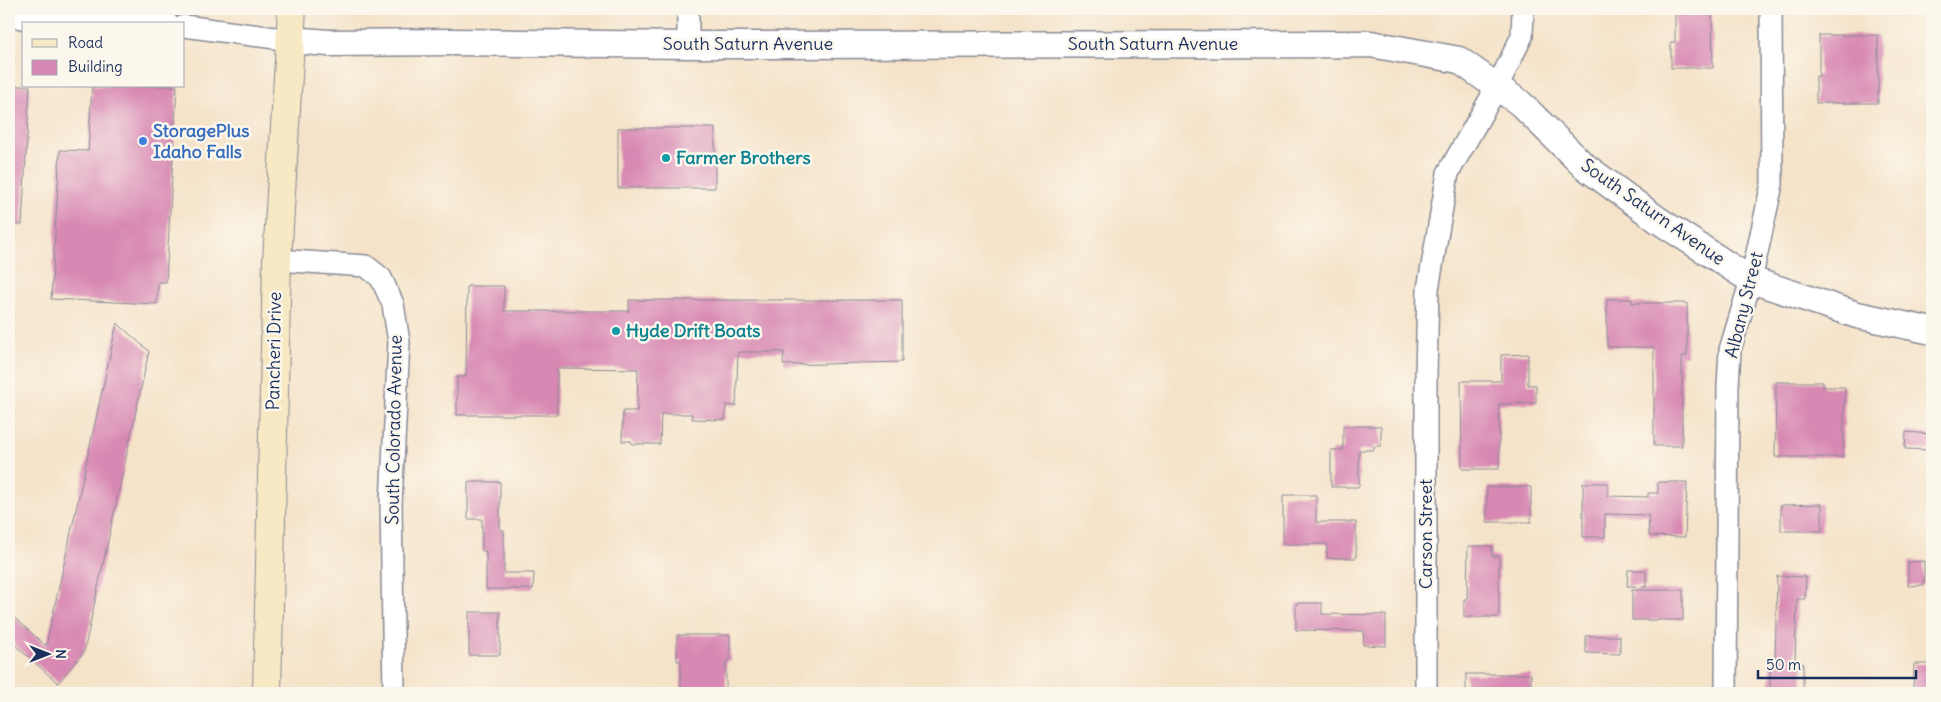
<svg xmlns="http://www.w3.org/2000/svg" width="1941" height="702" font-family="Delius,sans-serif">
	<rect width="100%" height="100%" fill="#fbf7ec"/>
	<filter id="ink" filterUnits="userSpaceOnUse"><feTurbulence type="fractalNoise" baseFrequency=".02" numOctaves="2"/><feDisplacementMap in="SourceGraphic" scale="10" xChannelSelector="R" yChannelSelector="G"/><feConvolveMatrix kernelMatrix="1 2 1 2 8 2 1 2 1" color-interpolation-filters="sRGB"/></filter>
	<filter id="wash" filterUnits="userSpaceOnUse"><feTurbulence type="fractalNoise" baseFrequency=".0096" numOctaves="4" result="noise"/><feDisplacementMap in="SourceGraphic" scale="20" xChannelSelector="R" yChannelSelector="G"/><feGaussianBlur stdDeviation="1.12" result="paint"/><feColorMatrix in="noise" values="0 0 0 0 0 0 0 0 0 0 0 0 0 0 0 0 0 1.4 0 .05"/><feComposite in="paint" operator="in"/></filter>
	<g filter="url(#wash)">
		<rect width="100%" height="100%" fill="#f5e3c9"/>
		<g id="blocks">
			<path fill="#d889b3" d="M 1675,9 L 1712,9 L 1713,68 L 1671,68 L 1671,42 L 1675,42 Z
				M 1819,35 L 1878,35 L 1878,103 L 1816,103 L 1816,76 L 1819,76 Z
				M 9,86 L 30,86 L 22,225 L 9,225 Z
				M 92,86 L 177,86 L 166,282 L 158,282 L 157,304 L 51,299 L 60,150 L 88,151 Z
				M 618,128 L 715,128 L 715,188 L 618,188 Z
				M 467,286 L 504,286 L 504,311 L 629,311 L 629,300 L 902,300 L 902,362 L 783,365 L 784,352 L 738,352 L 736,406 L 726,405 L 725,420 L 692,419 L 692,414 L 661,414 L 660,444 L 632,444 L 631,441 L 622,441 L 623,411 L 637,411 L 638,369 L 557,368 L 557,415 L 457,415 L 457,377 L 466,377 Z
				M 1607,299 L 1632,299 L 1632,303 L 1687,303 L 1687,356 L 1682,356 L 1682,446 L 1654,446 L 1654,347 L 1607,347 Z
				M 117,323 L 149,351 L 84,652 L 58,683 L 9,640 L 9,613 L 46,646 Z
				M 1528,354 L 1528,385 L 1536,385 L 1536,403 L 1499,404 L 1499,469 L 1462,469 L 1461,381 L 1501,381 L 1501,355 Z
				M 1776,382 L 1823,382 L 1823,387 L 1845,387 L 1843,457 L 1775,457 Z
				M 1343,426 L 1381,426 L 1381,446 L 1374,446 L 1374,450 L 1359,450 L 1359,487 L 1331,487 L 1331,450 L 1343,450 Z
				M 1906,432 L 1932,434 L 1932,450 L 1905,449 Z
				M 468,482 L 500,482 L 500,530 L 504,530 L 504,573 L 534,573 L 533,589 L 486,589 L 486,551 L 482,551 L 482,519 L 468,519 Z
				M 1658,482 L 1687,482 L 1685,537 L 1649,536 L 1648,515 L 1605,514 L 1605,537 L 1583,537 L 1583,483 L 1608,483 L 1608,496 L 1648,497 L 1648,493 L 1658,493 Z
				M 1487,487 L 1531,487 L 1531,522 L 1487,522 Z
				M 1283,495 L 1316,495 L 1316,522 L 1356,522 L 1356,558 L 1327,558 L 1327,544 L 1283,544 Z
				M 1822,504 L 1822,531 L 1781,531 L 1781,505 Z
				M 1468,546 L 1492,546 L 1492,556 L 1499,556 L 1499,617 L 1464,617 L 1464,599 L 1467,599 Z
				M 1924,561 L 1924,585 L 1908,586 L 1908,562 Z
				M 1628,570 L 1646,570 L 1646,587 L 1627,586 Z
				M 1777,576 L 1806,577 L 1805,599 L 1797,599 L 1795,663 L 1803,663 L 1803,693 L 1770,693 L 1770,663 L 1775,663 Z
				M 1632,590 L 1683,590 L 1683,620 L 1632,620 Z
				M 1296,603 L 1322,603 L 1322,614 L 1386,615 L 1386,646 L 1363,645 L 1364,631 L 1296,630 Z
				M 469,612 L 500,612 L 500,655 L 469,655 Z
				M 677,635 L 730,635 L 730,661 L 726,661 L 726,693 L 681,693 L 681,661 L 677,661 Z
				M 1586,636 L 1620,636 L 1620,654 L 1586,653 Z
				M 1914,664 L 1931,664 L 1930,691 L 1913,690 Z
				M 1466,674 L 1531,674 L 1531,693 L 1466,693 Z"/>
		</g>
	</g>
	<g filter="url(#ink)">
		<use href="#blocks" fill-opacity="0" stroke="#888994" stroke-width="1"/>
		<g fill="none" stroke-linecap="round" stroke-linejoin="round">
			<defs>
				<path id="minor" d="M 688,9 L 688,45
					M 9,15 L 26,19 L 53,21 L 111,19 L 168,24
					M 184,26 L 290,40
					M 277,260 L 366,266 L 381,278 L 393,304 L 399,342 L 391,503 L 394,693
					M 1426,693 L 1426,375 L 1428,289 L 1448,173 L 1497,87 L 1522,36 L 1523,9
					M 1726,693 L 1728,386 L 1730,350 L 1751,280 L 1772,184 L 1771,9"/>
				<path id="tertiary" d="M 290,40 L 329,43 L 452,42 L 688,45 L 1371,44 L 1459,60 L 1520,103 L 1583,165 L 1658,220 L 1751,280 L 1857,315 L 1932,331"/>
				<path id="secondary" d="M 267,693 L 277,260 L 292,9"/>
			</defs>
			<use href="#minor" stroke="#888994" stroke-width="24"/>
			<use href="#tertiary" stroke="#888994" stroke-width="29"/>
			<use href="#secondary" stroke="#888994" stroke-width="30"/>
			<use href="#minor" stroke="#fff" stroke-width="21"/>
			<use href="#tertiary" stroke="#fff" stroke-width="26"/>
			<use href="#secondary" stroke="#f7e9c3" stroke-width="28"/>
		</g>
	</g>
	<circle fill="#3f7fe0" stroke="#fbf7ec" stroke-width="2" cx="143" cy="141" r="5"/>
	<g fill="#0f9aa8" stroke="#fbf7ec" stroke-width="2">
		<circle cx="666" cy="158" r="5"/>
		<circle cx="616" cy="331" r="5"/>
	</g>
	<g text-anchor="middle" stroke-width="5" stroke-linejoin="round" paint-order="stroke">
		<g font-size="18" fill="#1b2f5e" stroke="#fbf7ec">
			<text x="748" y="50">South Saturn Avenue</text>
			<text x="1153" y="50">South Saturn Avenue</text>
			<text transform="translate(1653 212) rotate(35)" y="6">South Saturn Avenue</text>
			<text transform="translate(1744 305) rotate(-76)" y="6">Albany Street</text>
			<text transform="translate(274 351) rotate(-89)" y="6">Pancheri Drive</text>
			<text transform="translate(394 430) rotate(-89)" y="6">South Colorado Avenue</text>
			<text transform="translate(1426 534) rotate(-90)" y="6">Carson Street</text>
		</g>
		<g font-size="18" font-weight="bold" fill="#366cbe" stroke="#fbf7ec" text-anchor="start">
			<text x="153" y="137">StoragePlus<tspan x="153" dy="21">Idaho Falls</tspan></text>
		</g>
		<g font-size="18" font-weight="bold" fill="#0d838f" stroke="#fbf7ec" text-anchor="start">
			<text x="676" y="164">Farmer Brothers</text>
			<text x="626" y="337">Hyde Drift Boats</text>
		</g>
	</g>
	<rect width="1941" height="702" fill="none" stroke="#fbf7ec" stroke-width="30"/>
	<rect x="22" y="22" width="162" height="65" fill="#fbf7ec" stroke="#a1a7b3"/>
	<rect x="32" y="39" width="25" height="8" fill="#f7e9c3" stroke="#a1a7b3"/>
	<text x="68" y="48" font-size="15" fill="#1b2f5e">Road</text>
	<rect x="32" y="60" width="25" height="15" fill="#d889b3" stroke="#a1a7b3"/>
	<text x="68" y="72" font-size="15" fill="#1b2f5e">Building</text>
	<g transform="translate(48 654) rotate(90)" stroke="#fbf7ec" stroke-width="4" paint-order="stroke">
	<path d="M0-4L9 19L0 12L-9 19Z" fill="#1b2f5e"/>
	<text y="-8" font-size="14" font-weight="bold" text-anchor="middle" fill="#1b2f5e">N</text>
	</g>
	<path d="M1758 670v8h158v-8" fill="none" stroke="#1b2f5e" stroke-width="2.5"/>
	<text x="1766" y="670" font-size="15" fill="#1b2f5e" stroke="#fbf7ec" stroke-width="4" paint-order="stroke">50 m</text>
</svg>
